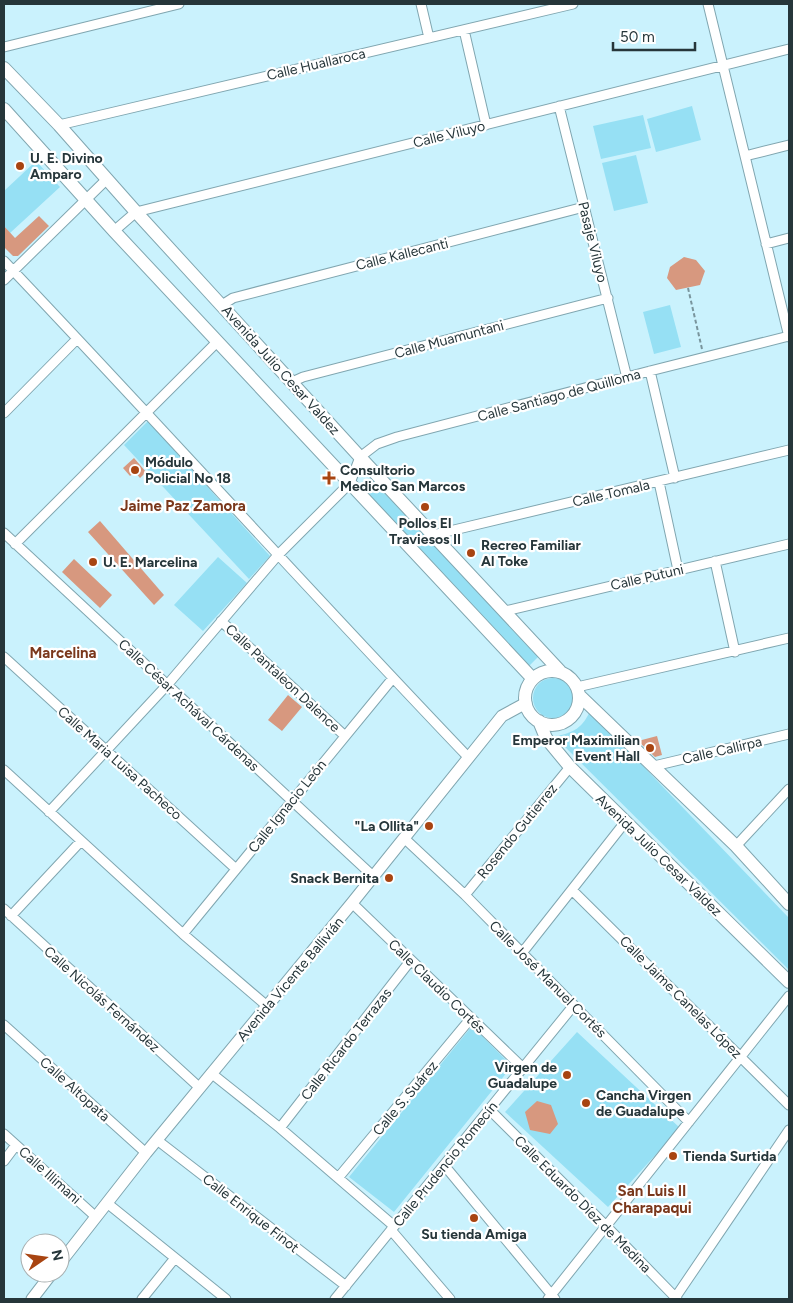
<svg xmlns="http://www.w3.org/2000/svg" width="793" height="1303" font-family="Figtree,sans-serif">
	<rect width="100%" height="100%" fill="#caf2fd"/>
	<path fill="#96e0f4" d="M 692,106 L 701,140 L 656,152 L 647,119 Z
		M 643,115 L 651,148 L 601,159 L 593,126 Z
		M 636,155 L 648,203 L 614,211 L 602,163 Z
		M 36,161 L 60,187 L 10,233 L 4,226 L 4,191 Z
		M 670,305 L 681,347 L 654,354 L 643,312 Z
		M 148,421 L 270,556 L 249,579 L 124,445 Z
		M 370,478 L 539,656 L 528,667 L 362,487 Z
		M 218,557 L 247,583 L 203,631 L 174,605 Z
		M533 698a20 20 0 1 1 40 0a20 20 0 1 1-40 0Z
		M 590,711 L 789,918 L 789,970 L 556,738 L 556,736 C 574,733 583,727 590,711 Z
		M 472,1026 L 512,1066 L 394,1212 L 349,1177 Z
		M 577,1032 L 680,1128 L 608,1207 L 505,1112 Z"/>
	<path fill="#d7987f" d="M 39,216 L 49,226 L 18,256 L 13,256 L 4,247 L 4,226 L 15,238 Z
		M 684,257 L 696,260 L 705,271 L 700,285 L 676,290 L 667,278 L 670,267 Z
		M 134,458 L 146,472 L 140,478 L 135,472 L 130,476 L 123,468 Z
		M 100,521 L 164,595 L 154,605 L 88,532 Z
		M 74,559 L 112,595 L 100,608 L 62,572 Z
		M 288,695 L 302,707 L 282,731 L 268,720 Z
		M 657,736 L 662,755 L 655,757 L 638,741 Z
		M 537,1101 L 551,1105 L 558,1124 L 550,1134 L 530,1130 L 525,1112 Z"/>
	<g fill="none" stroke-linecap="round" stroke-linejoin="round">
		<defs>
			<path id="minor" d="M 421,4 L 429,38
				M 708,4 L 789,337
				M 464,30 L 486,125
				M 4,47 L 179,4
				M 559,106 L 627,378
				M 59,125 L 573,4
				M 745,156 L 789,145
				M 114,231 L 136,212 L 789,49
				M 766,244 L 789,238
				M 4,261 C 160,425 312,594 469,758
				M 4,280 L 107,179
				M 222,305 L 233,298 L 584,207
				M 650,371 L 675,478
				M 292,382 L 303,377 L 608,298
				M 4,413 L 76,340
				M 659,482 L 678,570
				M 4,533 L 374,877
				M 433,535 L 789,450
				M 15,544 L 218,341
				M 715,561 L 735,652
				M 505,611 L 789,544
				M 221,621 L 345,736
				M 4,657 L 236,869
				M 577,687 L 789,638
				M 654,766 L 789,734
				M 4,770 L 183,934 L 267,1006
				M 49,812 L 168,684 L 278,555 L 350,483 L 360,457 L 377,444 L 397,437 L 650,371 L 789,336
				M 404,838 L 465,895 L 689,1122
				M 736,846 L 789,789
				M 572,890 L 789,1105
				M 465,895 L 570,767
				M 352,903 L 523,1068
				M 4,909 L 200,1088
				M 11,916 L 81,841
				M 183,934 L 393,678
				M 522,953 L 626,821
				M 4,1025 L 146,1153
				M 211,1073 L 280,1128 L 394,1226
				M 489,1109 L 606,1226 L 677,1299
				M 280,1128 L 411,960
				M 4,1134 L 96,1217
				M 157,1140 L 346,1286
				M 4,1161 L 16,1145
				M 444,1165 L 555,1299
				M 338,1178 L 471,1018
				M 107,1203 L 226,1299
				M 391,1230 L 450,1299
				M 675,1298 L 789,1130
				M 142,1299 L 175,1258
				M 335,1299 L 574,1005
				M 548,1299 L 789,996"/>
			<path id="tertiary" d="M 60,1263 L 146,1153 L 352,903 L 502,716 L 526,703
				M 32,1299 L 52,1273"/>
			<path id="secondary" d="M 4,68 L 59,125 L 136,212 L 360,457 L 560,671
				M 4,109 L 114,231 L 533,679
				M525 698a27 27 0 1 1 54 0a27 27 0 1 1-54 0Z
				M 579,695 L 736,846 L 789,904
				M 539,721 L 546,738 L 570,767 L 789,982"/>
		</defs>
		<use href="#minor" stroke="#80a6b0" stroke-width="11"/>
		<use href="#tertiary" stroke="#80a6b0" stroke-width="13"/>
		<use href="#secondary" stroke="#80a6b0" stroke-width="14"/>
		<path stroke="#79959d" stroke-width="2" stroke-dasharray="4 2.5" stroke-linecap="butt" d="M 688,288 L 702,349"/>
		<use href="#minor" stroke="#fff" stroke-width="9"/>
		<use href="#tertiary" stroke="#fff" stroke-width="11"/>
		<use href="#secondary" stroke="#fff" stroke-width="12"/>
	</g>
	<g fill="#a84411" stroke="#fff" stroke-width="2">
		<circle cx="20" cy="166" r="5"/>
		<circle cx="135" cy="470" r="5"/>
		<path d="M326.5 470.5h5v5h5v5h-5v5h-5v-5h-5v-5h5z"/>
		<circle cx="425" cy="507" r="5"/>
		<circle cx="471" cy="553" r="5"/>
		<circle cx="93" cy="562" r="5"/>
		<circle cx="650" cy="748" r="5"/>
		<circle cx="429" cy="826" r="5"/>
		<circle cx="389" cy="878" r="5"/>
		<circle cx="567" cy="1075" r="5"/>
		<circle cx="586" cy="1103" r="5"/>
		<circle cx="673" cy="1156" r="5"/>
		<circle cx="474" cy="1218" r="5"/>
	</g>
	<g text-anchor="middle" stroke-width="4.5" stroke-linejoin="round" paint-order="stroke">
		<g font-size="14" fill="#26363a" stroke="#fff">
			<text transform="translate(316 64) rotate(-13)" y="5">Calle Huallaroca</text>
			<text transform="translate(449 134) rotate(-14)" y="5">Calle Viluyo</text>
			<text transform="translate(593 242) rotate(76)" y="5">Pasaje Viluyo</text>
			<text transform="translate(402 254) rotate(-14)" y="5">Calle Kallecanti</text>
			<text transform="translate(449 339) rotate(-15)" y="5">Calle Muamuntani</text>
			<text transform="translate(281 370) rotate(48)" y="5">Avenida Julio Cesar Valdez</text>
			<text transform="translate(559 395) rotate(-15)" y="5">Calle Santiago de Quilloma</text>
			<text transform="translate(611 493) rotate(-13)" y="5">Calle Tomala</text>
			<text transform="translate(647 577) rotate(-13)" y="5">Calle Putuni</text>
			<text transform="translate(283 678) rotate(43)" y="5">Calle Pantaleon Dalence</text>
			<text transform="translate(189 705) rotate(43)" y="5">Calle César Achával Cárdenas</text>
			<text transform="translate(722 750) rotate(-13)" y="5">Calle Callirpa</text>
			<text transform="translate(120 763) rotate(42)" y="5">Calle Maria Luisa Pacheco</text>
			<text transform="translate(287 806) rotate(-51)" y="5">Calle Ignacio León</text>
			<text transform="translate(517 831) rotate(-51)" y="5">Rosendo Gutierrez</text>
			<text transform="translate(659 855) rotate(44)" y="5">Avenida Julio Cesar Valdez</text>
			<text transform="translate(290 979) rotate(-50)" y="5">Avenida Vicente Ballivián</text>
			<text transform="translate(548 979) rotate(45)" y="5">Calle José Manuel Cortés</text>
			<text transform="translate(437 986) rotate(44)" y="5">Calle Claudio Cortés</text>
			<text transform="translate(681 997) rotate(45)" y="5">Calle Jaime Canelas López</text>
			<text transform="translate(102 999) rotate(42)" y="5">Calle Nicolás Fernández</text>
			<text transform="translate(346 1044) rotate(-52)" y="5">Calle Ricardo Terrazas</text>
			<text transform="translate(75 1089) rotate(42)" y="5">Calle Altopata</text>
			<text transform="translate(405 1098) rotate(-50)" y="5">Calle S. Suárez</text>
			<text transform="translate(445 1164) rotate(-51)" y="5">Calle Prudencio Romecín</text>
			<text transform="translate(50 1175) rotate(42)" y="5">Calle Illimani</text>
			<text transform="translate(583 1204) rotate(45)" y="5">Calle Eduardo Díez de Medina</text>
			<text transform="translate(251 1213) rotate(38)" y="5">Calle Enrique Finot</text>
		</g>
		<g font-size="14" font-weight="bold" fill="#26363a" stroke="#fff" text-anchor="start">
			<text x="30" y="163">U. E. Divino<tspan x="30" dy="16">Amparo</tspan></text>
			<text x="145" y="467">Módulo<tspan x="145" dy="16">Policial No 18</tspan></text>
			<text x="340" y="475">Consultorio<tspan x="340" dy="16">Medico San Marcos</tspan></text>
			<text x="425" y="528" text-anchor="middle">Pollos El<tspan x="425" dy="16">Traviesos II</tspan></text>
			<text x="481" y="550">Recreo Familiar<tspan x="481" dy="16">Al Toke</tspan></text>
			<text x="103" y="567">U. E. Marcelina</text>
			<text x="640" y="745" text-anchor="end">Emperor Maximilian<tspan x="640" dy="16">Event Hall</tspan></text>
			<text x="419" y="831" text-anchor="end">"La Ollita"</text>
			<text x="379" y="883" text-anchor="end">Snack Bernita</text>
			<text x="557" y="1072" text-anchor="end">Virgen de<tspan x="557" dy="16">Guadalupe</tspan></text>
			<text x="596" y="1100">Cancha Virgen<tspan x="596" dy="16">de Guadalupe</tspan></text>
			<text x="683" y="1161">Tienda Surtida</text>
			<text x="474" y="1239" text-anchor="middle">Su tienda Amiga</text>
		</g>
		<g font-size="15" font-weight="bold" fill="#7a381c" stroke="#fff">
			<text x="183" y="511">Jaime Paz Zamora</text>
			<text x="63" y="658">Marcelina</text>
			<text x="652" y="1196">San Luis II<tspan x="652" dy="17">Charapaqui</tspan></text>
		</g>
	</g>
	<rect width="793" height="1303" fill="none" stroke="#26363a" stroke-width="10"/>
	<g transform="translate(45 1258) rotate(77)"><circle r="24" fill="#ffffff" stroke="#a8afb0"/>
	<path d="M0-4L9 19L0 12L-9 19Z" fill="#a84411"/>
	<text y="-8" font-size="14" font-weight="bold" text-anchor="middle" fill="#26363a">N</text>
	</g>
	<path d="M613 42v8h82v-8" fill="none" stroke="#26363a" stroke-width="2.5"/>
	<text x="620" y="42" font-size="15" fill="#26363a" stroke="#ffffff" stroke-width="4" paint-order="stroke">50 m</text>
</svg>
